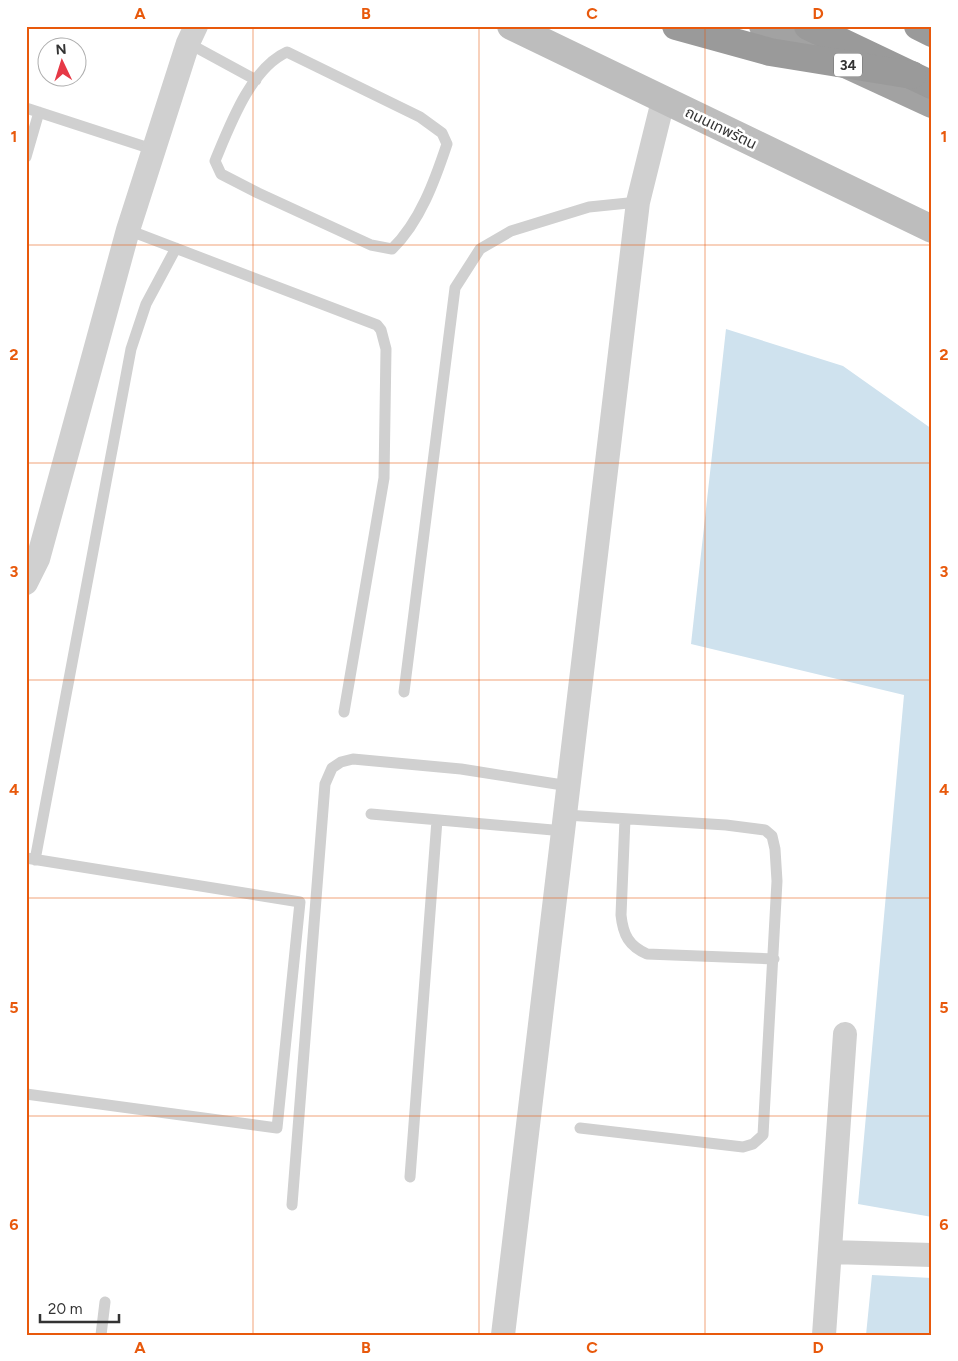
<svg xmlns="http://www.w3.org/2000/svg" width="958" height="1361" font-family="Figtree,'Noto Sans Thai',sans-serif">
	<rect width="100%" height="100%" fill="#fff"/>
	<path fill="#cfe2ee" d="M 726,329 L 843,366 L 932,429 L 932,1217 L 858,1204 L 904,695 L 691,644 Z
		M 872,1275 L 932,1278 L 932,1335 L 866,1335 Z"/>
	<g fill="none" stroke-linecap="round" stroke-linejoin="round">
		<path stroke="#d0d0d0" stroke-width="11" d="M 188,43 L 256,80
			M 287,52 L 420,117 L 442,133 L 447,144 C 435,180 420,222 392,249 L 371,245 L 258,193 L 221,174 L 215,161 C 230,125 251,68 287,52 Z
			M 26,108 L 155,150
			M 26,157 L 39,112
			M 128,230 L 377,325 L 381,330 L 386,349 L 384,478 L 344,712
			M 404,692 L 455,288 L 480,249 L 511,231 L 589,207 L 638,202
			M 371,814 L 564,831
			M 566,815 L 726,825 L 765,830 L 772,836 L 775,849 L 777,881 L 763,1135 L 753,1144 L 743,1147 L 580,1128
			M 625,819 L 621,915 C 623,935 629,946 647,954 L 774,959
			M 26,858 L 300,902 L 277,1128 L 26,1094
			M 35,860 L 131,349 L 146,304 L 176,248
			M 410,1177 L 437,820
			M 292,1205 L 325,784 L 332,768 L 341,762 L 353,759 L 461,769 L 569,786
			M 101,1335 L 105,1302"/>
		<path stroke="#d0d0d0" stroke-width="24" d="M 26,583 L 38,559 L 128,230 L 188,43 L 196,26
			M 831,1252 L 932,1255
			M 503,1335 L 638,202 L 663,101
			M 824,1335 L 845,1034"/>
		<path stroke="#bdbdbd" stroke-width="28" d="M 511,26 L 932,229"/>
		<path stroke="#a2a2a2" stroke-width="28" d="M 763,26 L 932,104"/>
		<path stroke="#9a9a9a" stroke-width="28" d="M 808,26 L 932,85
			M 918,26 L 932,33"/>
		<path stroke="#9a9a9a" stroke-width="28" d="M 676,26 L 770,52 L 912,75"/>
	</g>
	<path fill="none" stroke="#e8590c" stroke-width="1" stroke-opacity="0.55" d="M 253,26 L 253,1335M 479,26 L 479,1335M 705,26 L 705,1335M 26,245 L 932,245M 26,463 L 932,463M 26,680 L 932,680M 26,898 L 932,898M 26,1116 L 932,1116"/>
	<g text-anchor="middle" stroke-width="5" stroke-linejoin="round" paint-order="stroke">
		<rect fill="#fff" stroke="#707070" stroke-width="1" x="834" y="53.5" width="28" height="23" rx="4"/>
		<g font-size="14" font-weight="bold" fill="#333">
			<text x="848" y="70">34</text>
		</g>
		<g font-size="15" fill="#333" stroke="#fff">
			<text transform="translate(721 128) rotate(26)" y="5">ถนนเทพรัตน</text>
		</g>
	</g>
	<rect width="958" height="1361" fill="none" stroke="#ffffff" stroke-width="55"/>
	<g transform="translate(62 62) rotate(356)"><circle r="24" fill="#ffffff" stroke="#adadad"/>
	<path d="M0-4L9 19L0 12L-9 19Z" fill="#e63946"/>
	<text y="-8" font-size="14" font-weight="bold" text-anchor="middle" fill="#333333">N</text>
	</g>
	<path d="M40 1314v8h79v-8" fill="none" stroke="#333333" stroke-width="2.5"/>
	<text x="48" y="1314" font-size="15" fill="#333333" stroke="#ffffff" stroke-width="4" paint-order="stroke">20 m</text>
	<rect x="28" y="28" width="902" height="1306" fill="none" stroke="#e8590c" stroke-width="2"/>
	<g font-size="16" text-anchor="middle" font-weight="bold" fill="#e8590c">
		<text x="140" y="19">A</text>
		<text x="366" y="19">B</text>
		<text x="592" y="19">C</text>
		<text x="818" y="19">D</text>
		<text x="14" y="142">1</text>
		<text x="944" y="142">1</text>
		<text x="14" y="360">2</text>
		<text x="944" y="360">2</text>
		<text x="14" y="577">3</text>
		<text x="944" y="577">3</text>
		<text x="14" y="795">4</text>
		<text x="944" y="795">4</text>
		<text x="14" y="1013">5</text>
		<text x="944" y="1013">5</text>
		<text x="14" y="1230">6</text>
		<text x="944" y="1230">6</text>
		<text x="140" y="1353">A</text>
		<text x="366" y="1353">B</text>
		<text x="592" y="1353">C</text>
		<text x="818" y="1353">D</text>
	</g>
</svg>
